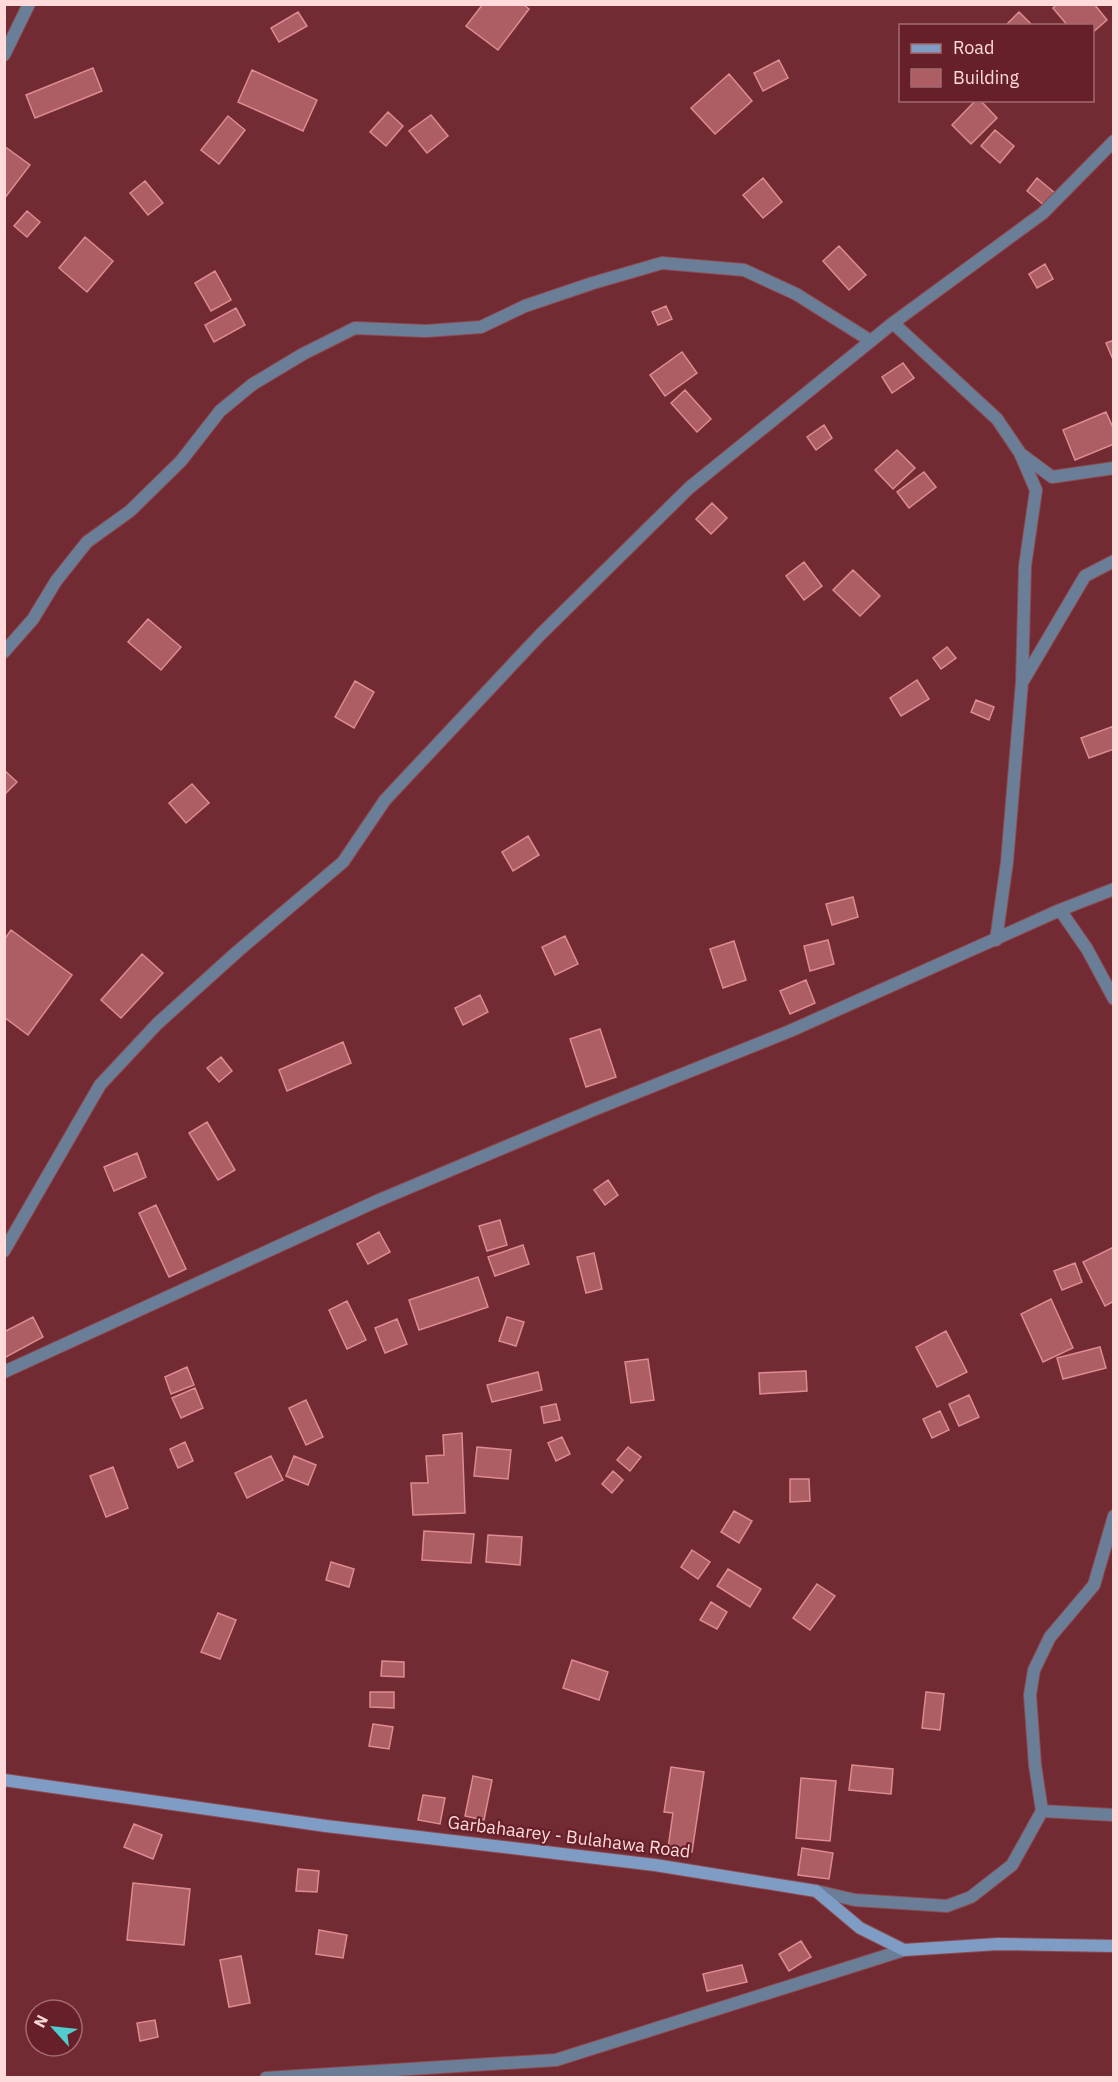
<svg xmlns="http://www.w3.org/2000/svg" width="1118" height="2082" font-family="'IBM Plex Sans',sans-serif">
	<rect width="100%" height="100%" fill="#732b33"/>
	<path fill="#ac5e64" stroke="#de8b90" stroke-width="1.5" d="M 483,4 L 523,4 L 529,9 L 498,50 L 466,26 Z
		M 1057,4 L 1094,4 L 1107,20 L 1092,33 L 1092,26 L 1068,26 L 1053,8 Z
		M 298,12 L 307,26 L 279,42 L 271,28 Z
		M 1019,12 L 1033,26 L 1005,26 Z
		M 779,60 L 788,78 L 763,91 L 754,73 Z
		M 93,68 L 102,91 L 35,118 L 26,95 Z
		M 252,70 L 317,100 L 303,131 L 238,102 Z
		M 729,74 L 752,101 L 715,134 L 691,108 Z
		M 976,100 L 980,100 L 997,118 L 971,144 L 952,125 Z
		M 388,112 L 403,126 L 386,146 L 370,132 Z
		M 431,115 L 448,136 L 427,153 L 409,131 Z
		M 228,116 L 245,130 L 219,164 L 201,150 Z
		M 995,130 L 1014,146 L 1000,163 L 981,146 Z
		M 4,146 L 30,165 L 4,199 Z
		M 763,178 L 782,202 L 763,218 L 743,195 Z
		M 1037,178 L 1055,193 L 1045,206 L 1027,191 Z
		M 145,181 L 163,203 L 148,215 L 130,193 Z
		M 27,211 L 40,222 L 27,237 L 14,226 Z
		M 85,237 L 113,261 L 87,292 L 59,268 Z
		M 839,246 L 866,275 L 849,290 L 823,261 Z
		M 1045,264 L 1053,279 L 1037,288 L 1029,274 Z
		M 215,271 L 231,300 L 211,311 L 195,283 Z
		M 666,306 L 672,319 L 658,325 L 652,312 Z
		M 236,308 L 245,325 L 214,342 L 205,325 Z
		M 1114,340 L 1114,362 L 1106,343 Z
		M 682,352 L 697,373 L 665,396 L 650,375 Z
		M 903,363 L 914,378 L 892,393 L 882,377 Z
		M 685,390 L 711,419 L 697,432 L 671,403 Z
		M 1106,412 L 1114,430 L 1114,444 L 1075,460 L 1063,430 Z
		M 824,425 L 832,438 L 816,450 L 807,437 Z
		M 897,450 L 915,468 L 893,489 L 875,470 Z
		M 924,472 L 936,487 L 909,508 L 897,492 Z
		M 712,503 L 727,518 L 711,534 L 696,519 Z
		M 804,562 L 822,586 L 804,600 L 786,576 Z
		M 853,570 L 880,596 L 860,616 L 833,590 Z
		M 148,619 L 181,647 L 161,670 L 128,642 Z
		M 947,647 L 956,658 L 941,669 L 933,658 Z
		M 917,680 L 929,699 L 901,716 L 890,698 Z
		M 355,681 L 374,692 L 354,728 L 335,717 Z
		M 976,700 L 994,707 L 989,720 L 971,712 Z
		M 1114,726 L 1114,749 L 1089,758 L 1081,738 Z
		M 4,770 L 17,782 L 4,795 Z
		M 192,784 L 209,803 L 186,823 L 169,803 Z
		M 528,836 L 539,855 L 513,871 L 502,852 Z
		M 853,897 L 858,917 L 832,925 L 826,904 Z
		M 11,930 L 72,975 L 28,1035 L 4,1017 L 4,940 Z
		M 565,936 L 578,964 L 555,975 L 542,947 Z
		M 828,940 L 834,964 L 810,971 L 804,946 Z
		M 734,941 L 746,980 L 723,988 L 710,949 Z
		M 142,954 L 163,973 L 121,1018 L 101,1000 Z
		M 806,980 L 815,1003 L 790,1014 L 780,991 Z
		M 480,995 L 488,1012 L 463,1025 L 455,1008 Z
		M 600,1029 L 616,1077 L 586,1087 L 570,1039 Z
		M 343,1042 L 351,1063 L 287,1091 L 279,1070 Z
		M 221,1057 L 232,1071 L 219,1082 L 207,1068 Z
		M 207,1122 L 235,1170 L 218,1180 L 189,1133 Z
		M 137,1153 L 146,1177 L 114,1191 L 104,1167 Z
		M 608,1180 L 618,1195 L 605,1205 L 594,1190 Z
		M 156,1205 L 186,1269 L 169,1277 L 139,1213 Z
		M 500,1220 L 507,1245 L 487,1251 L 479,1226 Z
		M 379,1232 L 390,1252 L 368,1264 L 357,1244 Z
		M 523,1245 L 529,1264 L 495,1276 L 488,1257 Z
		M 1114,1247 L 1114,1301 L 1105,1306 L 1083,1262 Z
		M 594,1253 L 602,1289 L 586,1293 L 577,1257 Z
		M 1075,1263 L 1082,1282 L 1062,1290 L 1054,1271 Z
		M 478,1277 L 488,1307 L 419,1330 L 409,1300 Z
		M 1051,1299 L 1073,1348 L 1043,1362 L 1021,1314 Z
		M 347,1301 L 366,1340 L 347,1349 L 329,1310 Z
		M 33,1317 L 43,1337 L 4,1358 L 4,1332 Z
		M 507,1317 L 524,1322 L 516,1346 L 499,1341 Z
		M 397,1319 L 407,1344 L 385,1353 L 375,1328 Z
		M 946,1331 L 967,1372 L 937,1387 L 916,1347 Z
		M 1100,1347 L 1106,1368 L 1063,1379 L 1057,1358 Z
		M 648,1359 L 654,1400 L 631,1403 L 625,1362 Z
		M 187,1367 L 194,1385 L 171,1394 L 165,1377 Z
		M 806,1371 L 807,1391 L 760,1394 L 759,1373 Z
		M 538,1372 L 542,1390 L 492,1402 L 487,1385 Z
		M 195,1388 L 203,1408 L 181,1418 L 172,1398 Z
		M 969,1395 L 979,1417 L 959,1426 L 949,1404 Z
		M 306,1400 L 323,1437 L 306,1445 L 289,1408 Z
		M 556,1404 L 560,1420 L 544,1423 L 541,1407 Z
		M 940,1411 L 949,1430 L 932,1438 L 923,1419 Z
		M 462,1433 L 465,1513 L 413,1515 L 411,1483 L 428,1483 L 426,1456 L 444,1455 L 443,1435 Z
		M 562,1437 L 570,1454 L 556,1461 L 548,1443 Z
		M 185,1442 L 193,1461 L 178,1468 L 170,1449 Z
		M 477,1447 L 511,1450 L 508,1479 L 474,1476 Z
		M 628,1447 L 641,1457 L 630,1471 L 617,1460 Z
		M 271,1456 L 283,1480 L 247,1498 L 235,1473 Z
		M 294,1456 L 316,1465 L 308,1485 L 286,1476 Z
		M 113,1467 L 128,1508 L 106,1517 L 90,1476 Z
		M 613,1471 L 623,1480 L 612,1493 L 602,1484 Z
		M 790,1479 L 809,1479 L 810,1501 L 790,1502 Z
		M 734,1511 L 752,1521 L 739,1543 L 721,1532 Z
		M 424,1531 L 474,1534 L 471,1563 L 422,1560 Z
		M 488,1535 L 522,1537 L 520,1565 L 486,1562 Z
		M 692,1550 L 710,1562 L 698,1579 L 681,1567 Z
		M 331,1562 L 354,1569 L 349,1587 L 326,1580 Z
		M 728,1569 L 761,1589 L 750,1607 L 717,1586 Z
		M 817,1584 L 835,1596 L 810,1630 L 793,1618 Z
		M 711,1602 L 727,1612 L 717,1629 L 700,1620 Z
		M 218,1613 L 236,1620 L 220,1659 L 201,1652 Z
		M 572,1660 L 608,1672 L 599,1700 L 563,1688 Z
		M 382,1661 L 404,1662 L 404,1677 L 381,1676 Z
		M 370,1692 L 394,1692 L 394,1708 L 370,1707 Z
		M 926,1692 L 944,1694 L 940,1730 L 922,1728 Z
		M 373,1724 L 393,1727 L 389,1749 L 369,1746 Z
		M 852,1765 L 893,1769 L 891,1794 L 849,1790 Z
		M 671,1767 L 704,1772 L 692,1852 L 668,1848 L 673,1813 L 664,1812 Z
		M 473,1776 L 492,1780 L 484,1820 L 465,1816 Z
		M 801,1778 L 836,1781 L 830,1841 L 796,1838 Z
		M 423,1795 L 445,1798 L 440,1824 L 418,1820 Z
		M 134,1824 L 162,1835 L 153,1859 L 124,1847 Z
		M 802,1848 L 833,1853 L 829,1879 L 798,1875 Z
		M 298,1869 L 319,1871 L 317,1892 L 296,1891 Z
		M 133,1883 L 190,1889 L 184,1945 L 127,1940 Z
		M 319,1930 L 347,1935 L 343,1958 L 316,1954 Z
		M 801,1941 L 811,1957 L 789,1971 L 779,1954 Z
		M 241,1956 L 250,2003 L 229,2007 L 220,1960 Z
		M 742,1965 L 747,1982 L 707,1991 L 703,1974 Z
		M 155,2020 L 158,2037 L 140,2041 L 137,2023 Z"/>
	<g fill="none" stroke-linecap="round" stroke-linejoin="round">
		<defs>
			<path id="minor" d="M 4,55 L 29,4
				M 893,323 L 997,419 L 1020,453 L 1036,490 L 1025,566 L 1022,682 L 1007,862 L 996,940
				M 1021,454 L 1052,477 L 1114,468
				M 4,652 L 33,619 L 56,581 L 87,542 L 130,511 L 181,461 L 220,411 L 253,384 L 303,354 L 355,328 L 426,331 L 481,327 L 525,306 L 593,283 L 662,263 L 744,270 L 796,294 L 871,341
				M 1023,681 L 1085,576 L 1114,561
				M 1060,910 L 1087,949 L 1114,999
				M 4,1251 L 100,1085 L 157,1024 L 238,951 L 343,862 L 385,800 L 540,635 L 689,488 L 893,323 L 1043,213 L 1114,141
				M 4,1372 L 377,1201 L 593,1110 L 790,1031 L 1060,910 L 1114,889
				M 1042,1811 L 1114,1815
				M 816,1891 L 855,1900 L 947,1906 L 971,1897 L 1012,1865 L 1042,1811 L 1035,1765 L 1030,1695 L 1034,1670 L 1050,1637 L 1094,1585 L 1114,1516
				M 266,2078 L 556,2060 L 904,1950"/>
			<path id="secondary" d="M 4,1780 L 326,1826 L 655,1865 L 816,1891 L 860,1928 L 904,1950 L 998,1944 L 1114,1946"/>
		</defs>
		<use href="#minor" stroke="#8c4a51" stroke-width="14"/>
		<use href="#secondary" stroke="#8c4a51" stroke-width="14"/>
		<use href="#minor" stroke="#6b7e98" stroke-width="12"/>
		<use href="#secondary" stroke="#7f9cc5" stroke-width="12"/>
	</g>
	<g text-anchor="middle" stroke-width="4.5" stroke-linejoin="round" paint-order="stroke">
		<g font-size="18" fill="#fedadb" stroke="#672029">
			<text transform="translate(569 1837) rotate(7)" y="6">Garbahaarey - Bulahawa Road</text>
		</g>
	</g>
	<rect width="1118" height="2082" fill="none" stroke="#fedadb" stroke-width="12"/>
	<rect x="899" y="24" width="195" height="78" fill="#672029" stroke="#a36a70" stroke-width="1.5"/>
	<rect x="911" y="44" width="30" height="9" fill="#7f9cc5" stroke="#a36a70" stroke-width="1.5"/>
	<text x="953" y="54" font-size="18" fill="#fedadb">Road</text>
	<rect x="911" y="69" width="30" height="18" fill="#ac5e64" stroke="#a36a70" stroke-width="1.5"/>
	<text x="953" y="84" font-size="18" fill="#fedadb">Building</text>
	<g transform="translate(54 2028) rotate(297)"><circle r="28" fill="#672029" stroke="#a36a70" stroke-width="1.5"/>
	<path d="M0-4.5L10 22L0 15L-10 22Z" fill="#52cdce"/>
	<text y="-9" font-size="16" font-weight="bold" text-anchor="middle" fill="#fedadb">N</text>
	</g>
</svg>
